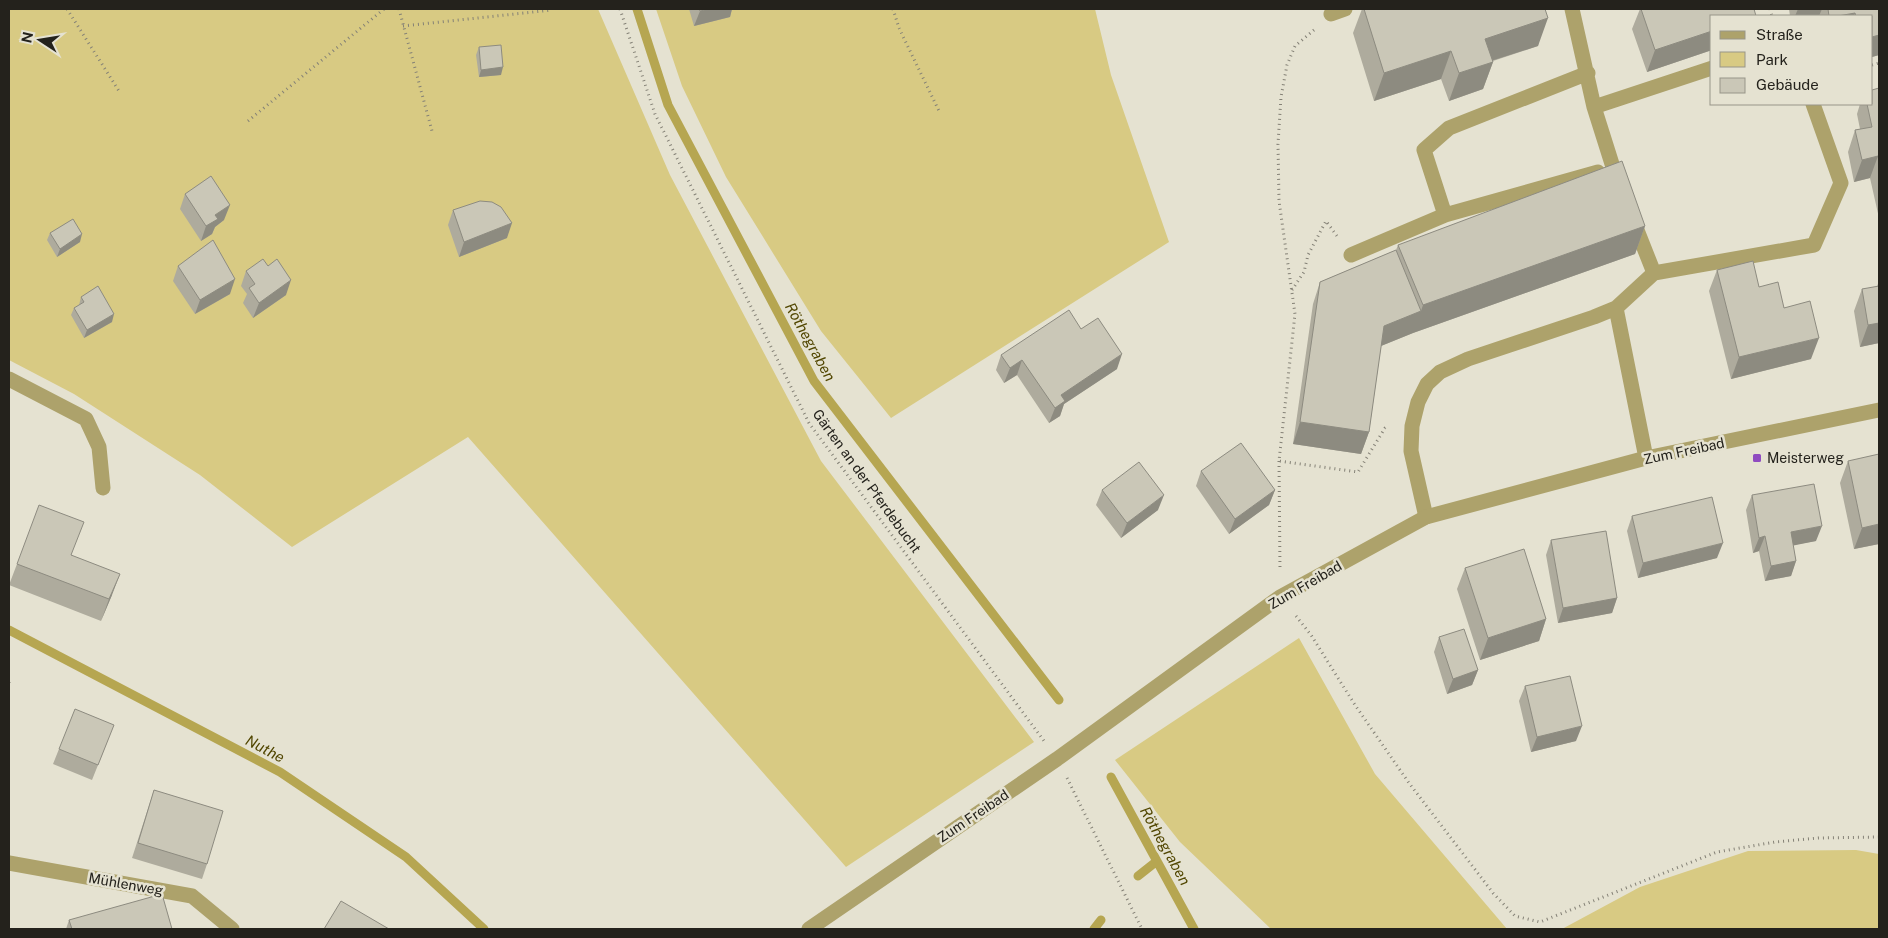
<svg xmlns="http://www.w3.org/2000/svg" width="1888" height="938" font-family="'Public Sans',sans-serif">
	<rect width="100%" height="100%" fill="#e5e2d1"/>
	<path fill="#d8ca83" d="M 9,9 L 598,9 L 670,175 L 821,461 L 1034,742 L 846,867 L 468,437 L 292,547 L 200,475 L 74,394 L 9,360 Z
		M 656,9 L 1095,9 L 1111,75 L 1169,242 L 891,418 L 821,331 L 726,177 L 682,86 Z
		M 1299,638 L 1375,774 L 1507,929 L 1271,929 L 1180,842 L 1115,760 Z
		M 1856,850 L 1879,854 L 1879,929 L 1562,929 L 1640,887 L 1748,851 Z"/>
	<g fill="none" stroke-linecap="round" stroke-linejoin="round">
		<path stroke="#b6a651" stroke-width="9" d="M 637,9 L 668,105 L 814,381 L 1059,700
			M 9,630 L 280,772 L 406,857 L 484,929
			M 1111,777 L 1194,929
			M 1138,876 L 1157,861
			M 1094,929 L 1101,920"/>
		<path stroke="#848176" stroke-width="3" stroke-dasharray="1 4" stroke-linecap="butt" d="M 67,9 L 119,91
			M 399,9 L 432,131
			M 620,9 L 655,114 L 809,423 L 1044,741
			M 893,9 L 899,28 L 940,113
			M 1770,9 L 1772,16
			M 403,26 L 552,10
			M 1314,30 L 1295,46 L 1287,65 L 1281,97 L 1278,144 L 1279,201 L 1295,314 L 1279,461 L 1358,472 L 1385,428 L 1389,426
			M 1872,65 L 1879,63
			M 248,121 L 384,9
			M 1292,290 L 1304,272 L 1308,255 L 1326,221 L 1337,236
			M 1279,461 L 1280,570
			M 1296,616 L 1311,635 L 1355,705 L 1409,783 L 1493,893 L 1515,916 L 1540,922 L 1717,852 L 1775,842 L 1818,838 L 1879,837
			M 9,682 L 9,686
			M 1067,778 L 1142,929"/>
		<path stroke="#ada26b" stroke-width="15" d="M 1572,9 L 1594,107 L 1618,183
			M 1331,14 L 1345,9
			M 1594,107 L 1712,68
			M 1445,215 L 1424,150 L 1449,128 L 1588,73
			M 1351,255 L 1445,215 L 1598,172
			M 1654,273 L 1814,245 L 1841,183 L 1813,104
			M 1616,308 L 1646,458
			M 1426,517 L 1411,451 L 1412,426 L 1418,402 L 1427,384 L 1440,372 L 1468,359 L 1594,317 L 1616,308 L 1654,273 L 1633,220"/>
		<path stroke="#ada26b" stroke-width="15" d="M 9,379 L 86,419 L 99,447 L 103,488
			M 9,863 L 192,896 L 232,929
			M 809,929 L 1057,759 L 1280,597 L 1426,517 L 1646,458 L 1879,410"/>
	</g>
	<path fill="#aeab9d" d="M 689,9 L 732,9 L 730,17 L 694,26 Z
		M 1362,9 L 1545,9 L 1538,46 L 1493,61 L 1493,62 L 1483,89 L 1449,101 L 1441,79 L 1374,101 L 1353,33 Z
		M 1640,9 L 1754,9 L 1712,16 L 1712,50 L 1647,72 L 1632,29 Z
		M 1789,9 L 1879,9 L 1879,55 L 1872,57 L 1872,16 L 1790,16 Z
		M 479,47 L 501,75 L 479,77 L 476,55 Z
		M 1879,88 L 1879,218 L 1870,178 L 1854,182 L 1848,152 L 1855,130 L 1860,129 L 1857,114 L 1860,104 L 1872,104 Z
		M 185,194 L 224,220 L 215,227 L 212,234 L 201,241 L 180,209 Z
		M 453,210 L 507,238 L 459,257 L 448,225 Z
		M 1645,226 L 1635,254 L 1413,333 L 1381,346 L 1369,432 L 1361,454 L 1293,444 L 1313,304 L 1320,282 L 1396,250 L 1398,245 Z
		M 50,233 L 80,242 L 57,257 L 47,240 Z
		M 178,266 L 230,294 L 195,314 L 173,281 Z
		M 1717,270 L 1759,287 L 1784,308 L 1811,359 L 1731,379 L 1709,291 Z
		M 246,271 L 286,295 L 253,318 L 243,303 L 247,294 L 241,286 Z
		M 1879,280 L 1879,343 L 1860,347 L 1854,311 L 1862,289 L 1877,287 Z
		M 81,297 L 112,322 L 84,338 L 71,315 L 74,308 L 79,305 Z
		M 1081,329 L 1117,369 L 1064,404 L 1060,416 L 1049,423 L 1017,375 L 1004,383 L 996,370 L 1001,355 Z
		M 1848,461 L 1879,544 L 1854,549 L 1840,483 Z
		M 1201,471 L 1275,490 L 1269,505 L 1229,534 L 1196,486 Z
		M 1102,490 L 1158,510 L 1121,538 L 1096,505 Z
		M 1752,495 L 1816,541 L 1793,545 L 1796,561 L 1791,576 L 1765,581 L 1759,551 L 1753,553 L 1746,510 Z
		M 1632,516 L 1717,558 L 1638,578 L 1627,531 Z
		M 1551,540 L 1617,598 L 1612,613 L 1558,623 L 1546,555 Z
		M 72,555 L 112,595 L 101,621 L 9,585 L 17,564 Z
		M 1465,568 L 1546,619 L 1539,641 L 1480,660 L 1457,589 Z
		M 1439,637 L 1478,670 L 1472,685 L 1447,694 L 1434,652 Z
		M 1525,686 L 1576,741 L 1531,752 L 1519,701 Z
		M 108,740 L 92,780 L 53,764 L 59,749 Z
		M 154,790 L 207,864 L 202,879 L 132,858 Z
		M 69,920 L 172,929 L 66,929 Z"/>
	<path fill="#8d8b80" d="M 709,9 L 732,9 L 730,17 L 694,26 L 700,11 Z
		M 1798,9 L 1822,9 L 1819,16 L 1795,16 Z
		M 1855,13 L 1854,16 L 1838,16 Z
		M 1548,18 L 1538,46 L 1475,66 L 1485,39 Z
		M 1712,31 L 1712,50 L 1647,72 L 1655,50 Z
		M 1879,35 L 1879,55 L 1872,57 L 1872,37 Z
		M 1451,51 L 1441,79 L 1374,101 L 1384,73 Z
		M 1493,62 L 1483,89 L 1449,101 L 1459,73 Z
		M 503,67 L 501,75 L 479,77 L 481,70 Z
		M 1878,156 L 1870,178 L 1854,182 L 1862,160 Z
		M 230,205 L 224,220 L 215,227 L 212,234 L 201,241 L 206,226 L 215,215 Z
		M 512,223 L 507,238 L 459,257 L 464,242 Z
		M 1645,226 L 1635,254 L 1413,333 L 1376,348 L 1384,326 L 1421,311 L 1423,305 Z
		M 82,234 L 80,242 L 57,257 L 60,249 Z
		M 235,279 L 230,294 L 195,314 L 200,300 Z
		M 291,280 L 286,295 L 253,318 L 259,303 Z
		M 114,314 L 112,322 L 84,338 L 87,330 Z
		M 1879,323 L 1879,343 L 1860,347 L 1868,325 Z
		M 1819,338 L 1811,359 L 1731,379 L 1739,357 Z
		M 1122,354 L 1117,369 L 1064,404 L 1060,416 L 1049,423 L 1055,408 L 1061,395 Z
		M 1022,360 L 1017,375 L 1004,383 L 1010,368 Z
		M 1300,422 L 1369,432 L 1361,454 L 1293,444 Z
		M 1275,490 L 1269,505 L 1229,534 L 1235,519 Z
		M 1164,495 L 1158,510 L 1121,538 L 1127,523 Z
		M 1879,524 L 1879,544 L 1854,549 L 1862,528 Z
		M 1822,526 L 1816,541 L 1786,547 L 1791,532 Z
		M 1765,536 L 1759,551 L 1753,553 L 1759,538 Z
		M 1723,543 L 1717,558 L 1638,578 L 1643,563 Z
		M 1796,561 L 1791,576 L 1765,581 L 1771,566 Z
		M 120,574 L 112,595 L 101,621 L 109,599 Z
		M 1617,598 L 1612,613 L 1558,623 L 1563,608 Z
		M 1546,619 L 1539,641 L 1480,660 L 1488,638 Z
		M 1478,670 L 1472,685 L 1447,694 L 1453,679 Z
		M 1582,726 L 1576,741 L 1531,752 L 1537,737 Z"/>
	<path fill="#cac7b7" stroke="#8d8b80" d="M 699,9 L 709,9 L 700,11 Z
		M 1364,9 L 1545,9 L 1548,18 L 1485,39 L 1493,62 L 1459,73 L 1451,51 L 1384,73 Z
		M 1641,9 L 1754,9 L 1756,16 L 1712,16 L 1712,31 L 1655,50 Z
		M 1828,9 L 1879,9 L 1879,35 L 1872,37 L 1872,16 L 1856,16 L 1855,13 L 1838,16 L 1829,16 Z
		M 501,45 L 503,67 L 481,70 L 479,47 Z
		M 1879,88 L 1879,162 L 1878,156 L 1862,160 L 1855,130 L 1872,127 L 1867,104 L 1872,104 L 1872,90 Z
		M 1622,161 L 1645,226 L 1423,305 L 1398,245 Z
		M 211,176 L 230,205 L 215,215 L 218,219 L 206,226 L 185,194 Z
		M 480,201 L 492,202 L 501,207 L 512,223 L 464,242 L 453,210 Z
		M 73,219 L 82,234 L 60,249 L 50,233 Z
		M 213,240 L 235,279 L 200,300 L 178,266 Z
		M 1396,250 L 1421,311 L 1384,326 L 1369,432 L 1300,422 L 1320,282 Z
		M 263,259 L 268,266 L 277,259 L 291,280 L 259,303 L 249,288 L 255,284 L 246,271 Z
		M 1753,261 L 1759,287 L 1778,282 L 1784,308 L 1810,301 L 1819,338 L 1739,357 L 1717,270 Z
		M 98,286 L 114,314 L 87,330 L 74,308 L 84,302 L 81,297 Z
		M 1879,286 L 1879,323 L 1868,325 L 1862,289 Z
		M 1069,310 L 1081,329 L 1098,318 L 1122,354 L 1061,395 L 1065,401 L 1055,408 L 1022,360 L 1010,368 L 1001,355 Z
		M 1241,443 L 1275,490 L 1235,519 L 1201,471 Z
		M 1879,454 L 1879,524 L 1862,528 L 1848,461 Z
		M 1139,462 L 1164,495 L 1127,523 L 1102,490 Z
		M 1814,484 L 1822,526 L 1791,532 L 1796,561 L 1771,566 L 1765,536 L 1759,538 L 1752,495 Z
		M 1712,497 L 1723,543 L 1643,563 L 1632,516 Z
		M 39,505 L 84,522 L 71,555 L 120,574 L 109,599 L 17,564 Z
		M 1606,531 L 1617,598 L 1563,608 L 1551,540 Z
		M 1524,549 L 1546,619 L 1488,638 L 1465,568 Z
		M 1464,629 L 1478,670 L 1453,679 L 1439,637 Z
		M 1570,676 L 1582,726 L 1537,737 L 1525,686 Z
		M 75,709 L 114,725 L 98,765 L 59,749 Z
		M 154,790 L 223,811 L 207,864 L 138,843 Z
		M 162,894 L 172,929 L 72,929 L 69,920 Z
		M 341,901 L 389,929 L 324,929 Z"/>
	<rect fill="#8f4bc0" stroke="#e5e2d1" stroke-width="2" x="1752" y="453" width="10" height="10" rx="2.5"/>
	<g text-anchor="middle" stroke-width="5" stroke-linejoin="round" paint-order="stroke">
		<g font-size="14" fill="#24221c" stroke="#e5e2d1">
			<text transform="translate(1684 451) rotate(-12)" y="5">Zum Freibad</text>
			<text transform="translate(867 481) rotate(54)" y="5">Gärten an der Pferdebucht</text>
			<text transform="translate(1305 585) rotate(-30)" y="5">Zum Freibad</text>
			<text transform="translate(973 816) rotate(-34)" y="5">Zum Freibad</text>
			<text transform="translate(126 884) rotate(10)" y="5">Mühlenweg</text>
		</g>
		<g font-size="14" fill="#24221c" stroke="#e5e2d1" text-anchor="start">
			<text x="1767" y="463">Meisterweg</text>
		</g>
		<g font-size="15" font-style="italic" fill="#514600" stroke="#e5e2d1">
			<text transform="translate(810 342) rotate(61)" y="5">Röthegraben</text>
			<text transform="translate(265 749) rotate(28)" y="5">Nuthe</text>
			<text transform="translate(1165 846) rotate(61)" y="5">Röthegraben</text>
		</g>
	</g>
	<rect width="1888" height="938" fill="none" stroke="#24221c" stroke-width="20"/>
	<rect x="1710" y="15" width="162" height="90" fill="#e5e2d1" stroke="#989589"/>
	<rect x="1720" y="31" width="25" height="8" fill="#ada26b" stroke="#989589"/>
	<text x="1756" y="40" font-size="15" fill="#24221c">Straße</text>
	<rect x="1720" y="52" width="25" height="15" fill="#d8ca83" stroke="#989589"/>
	<text x="1756" y="65" font-size="15" fill="#24221c">Park</text>
	<rect x="1720" y="78" width="25" height="15" fill="#cac7b7" stroke="#989589"/>
	<text x="1756" y="90" font-size="15" fill="#24221c">Gebäude</text>
	<g transform="translate(40 40) rotate(282)" stroke="#e5e2d1" stroke-width="4" paint-order="stroke">
	<path d="M0-4L9 19L0 12L-9 19Z" fill="#24221c"/>
	<text y="-8" font-size="14" font-weight="bold" text-anchor="middle" fill="#24221c">N</text>
	</g>
</svg>
